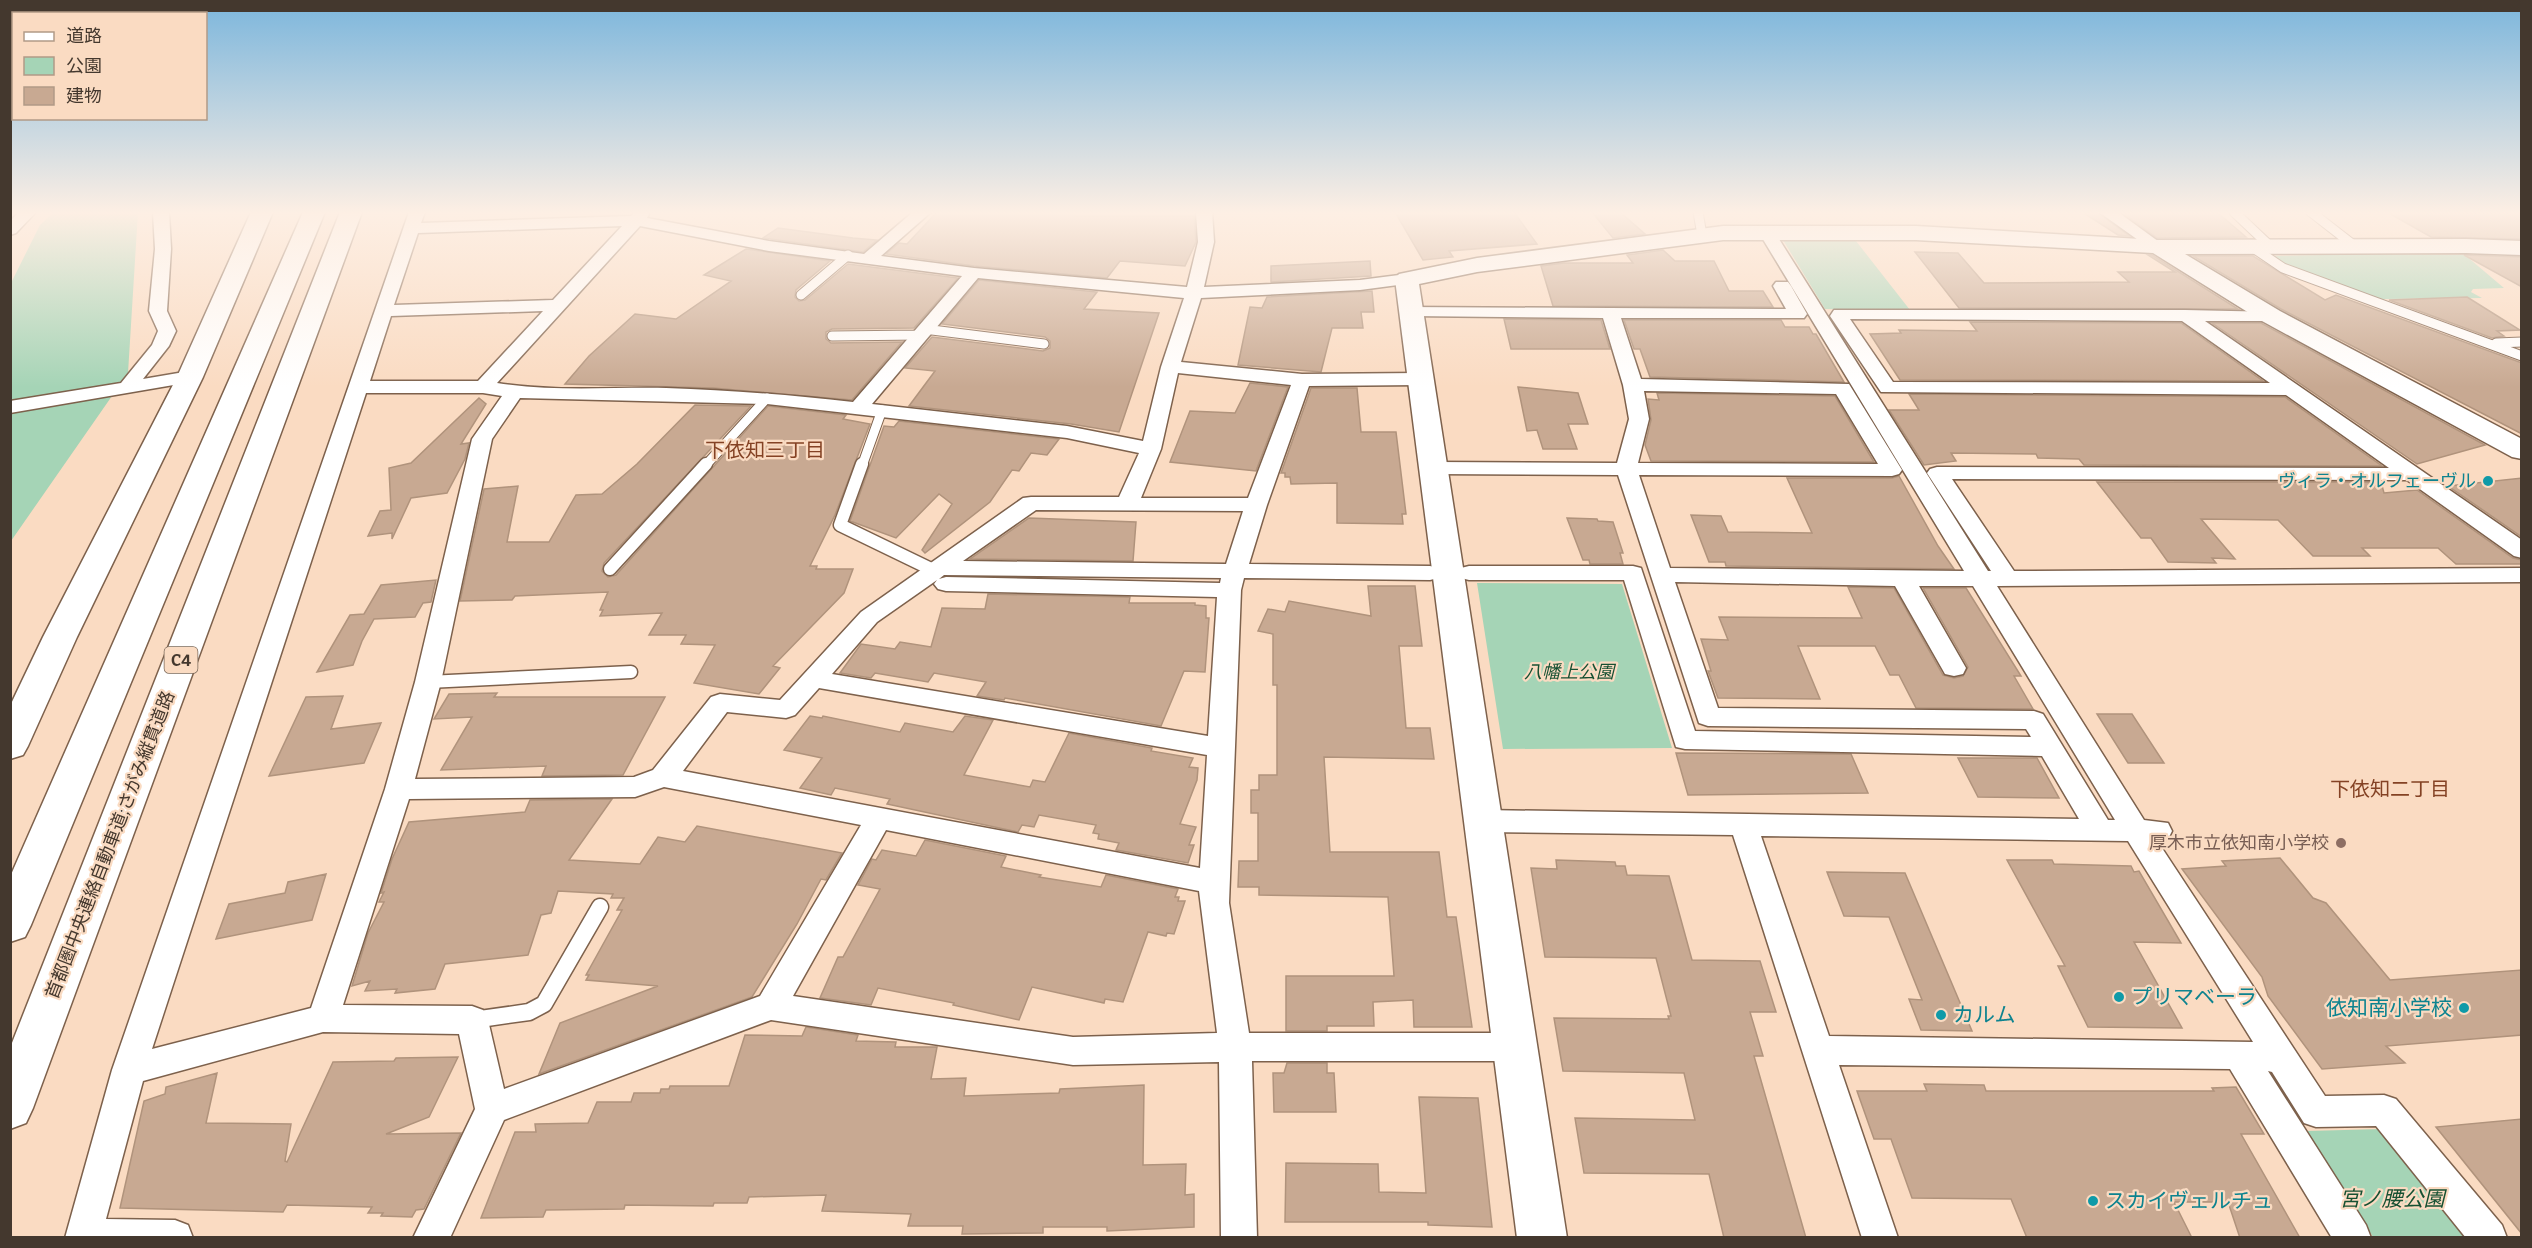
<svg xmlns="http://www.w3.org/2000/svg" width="2532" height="1248" font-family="Bitter,'Noto Sans JP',serif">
	<rect width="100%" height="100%" fill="#fadbc2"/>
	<path fill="#a5d4b6" d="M 54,212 L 138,212 L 128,373 L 11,541 L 11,283 L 40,225 Z
		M 1783,240 L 1856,241 L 1910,310 L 1825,309 Z
		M 2367,254 L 2465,255 L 2504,288 L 2473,289 L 2471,292 L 2482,298 L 2384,299 L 2380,301 L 2283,266 L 2270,256 Z
		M 1477,583 L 1622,584 L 1672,748 L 1503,749 Z
		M 2383,1129 L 2469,1237 L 2373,1237 L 2306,1131 Z"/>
	<path fill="#c8a992" stroke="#b0937c" stroke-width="1.5" d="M 937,212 L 1075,212 L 1075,216 L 1194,216 L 1196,242 L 1185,266 L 1120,261 L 1107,278 L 974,266 L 886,254 L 899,243 L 907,244 Z
		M 1395,212 L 1514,212 L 1537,244 L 1449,251 L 1453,257 L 1423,260 Z
		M 1592,212 L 1620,212 L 1645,234 L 1613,238 Z
		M 2082,212 L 2097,212 L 2129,236 L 2118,235 Z
		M 2122,212 L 2218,213 L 2246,237 L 2157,238 Z
		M 2387,212 L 2522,214 L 2522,239 L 2431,237 Z
		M 778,228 L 853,238 L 877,240 L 863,252 L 763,238 Z
		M 746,249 L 830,261 L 796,290 L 795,297 L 799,301 L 805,300 L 848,264 L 958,278 L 914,328 L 832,329 L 826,332 L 826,339 L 831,343 L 902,342 L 852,400 L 713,388 L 565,384 L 589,356 L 635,314 L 676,319 L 731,281 L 704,275 Z
		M 1663,250 L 1675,261 L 1714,261 L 1729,291 L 1763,291 L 1773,307 L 1553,306 L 1541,266 L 1564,263 L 1633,263 L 1627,255 Z
		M 1915,252 L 1958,253 L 1984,283 L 2129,282 L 2118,272 L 2175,272 L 2148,255 L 2152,255 L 2238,309 L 1959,308 Z
		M 2464,255 L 2522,257 L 2522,287 Z
		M 2193,256 L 2253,256 L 2325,300 L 2336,295 L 2522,363 L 2522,434 L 2281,309 Z
		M 1370,261 L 1371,276 L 1271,282 L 1271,266 Z
		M 979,280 L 1097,292 L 1084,309 L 1159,313 L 1119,432 L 1071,424 L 909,406 L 935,371 L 905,368 L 932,337 L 1043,351 L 1050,348 L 1050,341 L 1045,337 L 942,324 Z
		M 1372,291 L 1374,312 L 1361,312 L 1363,328 L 1332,328 L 1321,372 L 1238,365 L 1250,307 L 1262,308 L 1267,297 Z
		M 2467,297 L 2520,330 L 2497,331 L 2504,336 L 2492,338 L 2389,300 Z
		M 1504,319 L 1601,320 L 1610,349 L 1511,349 Z
		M 1624,320 L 1781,320 L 1785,327 L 1809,327 L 1813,334 L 1816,334 L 1844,382 L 1650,377 L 1640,349 L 1634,349 Z
		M 1970,322 L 2181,323 L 2263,381 L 1900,380 L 1870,334 L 1901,333 L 1899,330 L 1977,331 Z
		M 2212,323 L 2261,323 L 2485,445 L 2417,464 Z
		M 1250,383 L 1288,387 L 1256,471 L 1170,462 L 1190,411 L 1235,413 Z
		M 1518,387 L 1578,393 L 1588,424 L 1568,424 L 1577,449 L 1543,449 L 1537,430 L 1527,431 Z
		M 1311,388 L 1357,388 L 1361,432 L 1396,432 L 1406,514 L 1402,514 L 1403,524 L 1337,523 L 1337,483 L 1291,484 L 1290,477 L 1285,477 L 1285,473 L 1281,473 Z
		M 1657,393 L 1835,396 L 1874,462 L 1651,461 L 1645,445 L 1651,420 L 1648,399 L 1659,400 Z
		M 1909,394 L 2285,397 L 2382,466 L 2084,465 L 2079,459 L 2038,458 L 2036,454 L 1951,453 L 1956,461 L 1924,465 L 1889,410 L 1919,410 Z
		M 479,398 L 486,404 L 461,444 L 469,443 L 465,459 L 447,493 L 411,498 L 392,539 L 392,533 L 368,536 L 380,511 L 391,510 L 389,468 L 411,463 Z
		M 695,405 L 751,406 L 604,563 L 602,571 L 608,577 L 616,575 L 768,406 L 846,415 L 843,419 L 870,424 L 835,515 L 810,566 L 817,566 L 816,569 L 853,569 L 844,593 L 773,666 L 780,668 L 759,694 L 694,683 L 715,645 L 681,644 L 686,635 L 649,635 L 662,613 L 600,616 L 603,610 L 600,610 L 608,592 L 515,596 L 512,600 L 460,601 L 484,489 L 518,486 L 507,542 L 549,542 L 576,495 L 602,494 L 637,464 Z
		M 899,421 L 1059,439 L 1047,455 L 1031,453 L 1019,471 L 1012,470 L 990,502 L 925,553 L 922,550 L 952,504 L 939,494 L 896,538 L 850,521 L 884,426 L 894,427 Z
		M 1899,476 L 1938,546 L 1954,569 L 1726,566 L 1725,562 L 1709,562 L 1691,515 L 1721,516 L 1728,532 L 1812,533 L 1787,478 L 1892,478 Z
		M 2522,478 L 2522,537 L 2448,486 Z
		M 2097,482 L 2381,482 L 2384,493 L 2417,490 L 2513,558 L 2522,560 L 2522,564 L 2456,564 L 2438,548 L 2362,548 L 2370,556 L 2313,556 L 2278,520 L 2201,519 L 2235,559 L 2212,558 L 2216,563 L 2168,562 L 2151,538 L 2141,538 Z
		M 1029,518 L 1136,522 L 1133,561 L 970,559 Z
		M 1567,518 L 1597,519 L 1598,521 L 1613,522 L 1623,553 L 1620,553 L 1623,564 L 1590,564 L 1589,560 L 1583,560 Z
		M 436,580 L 431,602 L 423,603 L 415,617 L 374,619 L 362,641 L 353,665 L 317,672 L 350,615 L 364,614 L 381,585 Z
		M 1368,586 L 1415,586 L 1422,646 L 1399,646 L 1406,728 L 1430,728 L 1434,759 L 1324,757 L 1330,852 L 1439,852 L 1447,917 L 1456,917 L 1472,1027 L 1414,1027 L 1413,1000 L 1373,1002 L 1374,1026 L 1327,1026 L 1327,1031 L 1286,1031 L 1286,976 L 1394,976 L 1388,897 L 1259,895 L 1259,887 L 1238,887 L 1239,861 L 1258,861 L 1258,813 L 1251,813 L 1251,790 L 1259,790 L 1259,775 L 1277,775 L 1277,685 L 1273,685 L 1273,634 L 1258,631 L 1268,609 L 1285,612 L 1289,601 L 1371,616 Z
		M 1848,587 L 1894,588 L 1943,675 L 1954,678 L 1963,676 L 1968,667 L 1923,588 L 1966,588 L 2021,676 L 2014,676 L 2033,709 L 1916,708 L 1899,675 L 1890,675 L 1875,646 L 1798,646 L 1820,699 L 1718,698 L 1708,671 L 1711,671 L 1701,639 L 1728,640 L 1719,617 L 1862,618 Z
		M 988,594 L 1130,597 L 1129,603 L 1195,603 L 1195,605 L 1206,606 L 1206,618 L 1209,618 L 1205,672 L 1184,671 L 1161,726 L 1005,698 L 1004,700 L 977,696 L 986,682 L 934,673 L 928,682 L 875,673 L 871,678 L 840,673 L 861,644 L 895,649 L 900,642 L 931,647 L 942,608 L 985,609 Z
		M 497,693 L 494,697 L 665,697 L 623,775 L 542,776 L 546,766 L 441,770 L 472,717 L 434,719 L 449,694 Z
		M 343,696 L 331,729 L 381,723 L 364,763 L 269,776 L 306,697 Z
		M 2097,714 L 2132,714 L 2164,763 L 2128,763 Z
		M 810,716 L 822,718 L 823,716 L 900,732 L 905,723 L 953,732 L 965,716 L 993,720 L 964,775 L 1030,787 L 1033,780 L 1045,782 L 1069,733 L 1152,748 L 1151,751 L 1193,758 L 1189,767 L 1198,768 L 1197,780 L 1180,824 L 1196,827 L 1189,845 L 1194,845 L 1188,863 L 1116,850 L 1119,843 L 1098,839 L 1099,834 L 1093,833 L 1096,825 L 1039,815 L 1034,827 L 1022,825 L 1018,832 L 887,804 L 890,799 L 835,788 L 831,795 L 800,788 L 822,758 L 784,750 Z
		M 1676,753 L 1851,754 L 1868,793 L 1688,795 Z
		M 1958,758 L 2037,758 L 2059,798 L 1978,797 Z
		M 612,799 L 569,860 L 640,864 L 658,837 L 685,842 L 697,826 L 842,853 L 826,880 L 821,879 L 797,924 L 752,997 L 539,1074 L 560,1023 L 658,986 L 586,980 L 589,975 L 586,975 L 622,910 L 617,910 L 624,898 L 611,898 L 613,894 L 558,891 L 551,913 L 541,915 L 528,955 L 445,964 L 435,989 L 395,993 L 397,989 L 365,991 L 370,981 L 352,986 L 368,933 L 384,902 L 379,902 L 384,892 L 381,893 L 392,859 L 409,822 L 525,812 L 530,800 Z
		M 925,840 L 1006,856 L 1001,867 L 1041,875 L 1039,877 L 1101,887 L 1106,875 L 1178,889 L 1175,897 L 1179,897 L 1178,901 L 1185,901 L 1174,934 L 1167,933 L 1166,936 L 1148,932 L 1123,1002 L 1105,999 L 1104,1003 L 1032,987 L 1019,1020 L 953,1005 L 954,1003 L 878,988 L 871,1005 L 820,998 L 838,957 L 843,957 L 880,889 L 858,885 L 872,859 L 876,860 L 882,850 L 916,856 Z
		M 2280,858 L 2313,898 L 2326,903 L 2390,980 L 2522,970 L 2522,1035 L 2386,1046 L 2405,1063 L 2322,1069 L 2268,996 L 2262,977 L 2182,869 L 2226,866 L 2222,861 Z
		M 1556,860 L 1615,862 L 1616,866 L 1625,866 L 1627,875 L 1669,876 L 1692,960 L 1760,961 L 1776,1012 L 1750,1012 L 1763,1056 L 1754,1056 L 1806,1238 L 1724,1238 L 1709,1174 L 1584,1173 L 1575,1118 L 1695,1120 L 1684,1073 L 1563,1071 L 1554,1018 L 1669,1019 L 1668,1016 L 1671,1016 L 1656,958 L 1545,957 L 1531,868 L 1557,869 Z
		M 2007,860 L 2052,860 L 2054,864 L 2131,866 L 2134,872 L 2139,871 L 2181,943 L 2134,942 L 2182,1028 L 2088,1027 L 2058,966 L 2065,966 Z
		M 1827,872 L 1905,873 L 1972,1031 L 1921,1030 L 1909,999 L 1922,1000 L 1889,917 L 1844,916 Z
		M 326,874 L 312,920 L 216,939 L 229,904 L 285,893 L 288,882 Z
		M 806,1027 L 858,1035 L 856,1041 L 896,1042 L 895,1047 L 937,1047 L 931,1079 L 966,1078 L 964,1096 L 1059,1093 L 1060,1089 L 1144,1085 L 1143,1165 L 1186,1164 L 1185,1195 L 1194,1194 L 1194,1227 L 1107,1231 L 1107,1227 L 1043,1227 L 1043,1233 L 962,1234 L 963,1226 L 908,1226 L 911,1214 L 822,1211 L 826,1195 L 749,1197 L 747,1203 L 714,1203 L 713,1206 L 625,1205 L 624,1209 L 546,1210 L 543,1217 L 481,1218 L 515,1132 L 536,1132 L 535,1124 L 588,1123 L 597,1102 L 631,1102 L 634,1093 L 660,1093 L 661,1089 L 669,1089 L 670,1086 L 729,1086 L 745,1035 L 802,1036 Z
		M 458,1057 L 429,1117 L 386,1134 L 461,1133 L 424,1209 L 416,1210 L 412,1217 L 381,1216 L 383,1213 L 368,1213 L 372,1207 L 287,1205 L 283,1212 L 120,1208 L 144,1101 L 165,1094 L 166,1087 L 217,1073 L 206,1123 L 291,1124 L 285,1161 L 287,1162 L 333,1062 L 394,1061 L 396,1058 Z
		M 1287,1063 L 1327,1063 L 1327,1073 L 1334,1073 L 1336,1112 L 1274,1112 L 1273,1073 L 1284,1073 Z
		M 1924,1084 L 1984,1085 L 1986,1091 L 2214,1091 L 2212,1088 L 2236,1087 L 2264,1134 L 2241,1134 L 2300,1238 L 2240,1238 L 2228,1202 L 2174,1202 L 2192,1238 L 2027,1238 L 2011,1199 L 1912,1198 L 1891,1139 L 1874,1139 L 1857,1091 L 1927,1091 Z
		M 1419,1097 L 1478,1098 L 1492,1227 L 1428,1225 L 1428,1222 L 1285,1222 L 1286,1163 L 1378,1164 L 1379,1192 L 1426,1193 Z
		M 2522,1119 L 2522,1234 L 2436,1127 Z"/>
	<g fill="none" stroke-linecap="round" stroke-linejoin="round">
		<defs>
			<path id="lane-far2" d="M 1698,212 L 1702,235
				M 2234,212 L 2271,247
				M 2311,212 L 2356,247
				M 2252,247 L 2283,268 L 2522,356
				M 801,295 L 848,255
				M 924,329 L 1044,344
				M 832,336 L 920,335
				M 2496,343 L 2522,342
				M 705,466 L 767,398
				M 862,466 L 882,410"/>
			<path id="lane-far1" d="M 862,464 L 840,525 L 935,571
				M 610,569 L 706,464
				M 428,682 L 631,672"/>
			<path id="lane" d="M 473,1020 L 529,1012 L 544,1004 L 600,907"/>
			<path id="street" d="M 19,212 L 36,212 L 16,233 L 10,235 L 10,221 Z
				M 153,212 L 169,212 L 171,249 L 167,311 L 176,331 L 169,346 L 143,379 L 190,371 L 197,373 L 199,377 L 197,381 L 10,413 L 10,401 L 121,383 L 152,345 L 158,331 L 149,311 L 155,249 Z
				M 409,212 L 425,212 L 421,223 L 631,216 L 635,212 L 650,212 L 647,218 L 769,241 L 864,254 L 913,212 L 931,212 L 881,256 L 974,268 L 1187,287 L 1198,242 L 1196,212 L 1212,212 L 1214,242 L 1204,287 L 1360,280 L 1407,274 L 1413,275 L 1415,279 L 1413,283 L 1360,290 L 1201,298 L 1181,362 L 1302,374 L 1420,373 L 1427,375 L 1430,379 L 1427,383 L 1420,385 L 1309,386 L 1267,505 L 1249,564 L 1430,566 L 1438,568 L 1441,573 L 1438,578 L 1430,580 L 1244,578 L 1241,590 L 1229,903 L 1249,1033 L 1514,1033 L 1526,1037 L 1530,1047 L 1526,1057 L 1514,1061 L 1252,1061 L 1257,1238 L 1221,1238 L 1219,1062 L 1073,1065 L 771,1020 L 504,1120 L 450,1238 L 413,1238 L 475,1109 L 459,1034 L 323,1032 L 143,1081 L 106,1219 L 175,1220 L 188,1225 L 193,1238 L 65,1238 L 112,1070 ZM 622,226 L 553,300 L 394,305 L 418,233 ZM 640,226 L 769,251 L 962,276 L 853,402 C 791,395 729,390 666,388 C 609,387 553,392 497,383 ZM 978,278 L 1184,298 L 1161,367 L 1143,441 L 1067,426 L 872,404 ZM 543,311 L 478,381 L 370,381 L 391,316 ZM 1178,373 L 1291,385 L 1248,498 L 1141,498 L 1161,449 ZM 366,393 L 483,393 L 502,396 L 472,439 L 415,682 L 385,789 L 311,1008 L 152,1049 ZM 520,398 L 767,404 L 1067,438 L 1139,453 L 1119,497 L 1031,497 L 1023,498 L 861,612 L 780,700 L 720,694 L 711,697 L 653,770 L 634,777 L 415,779 L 441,682 L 492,439 ZM 1036,510 L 1243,511 L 1226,564 L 963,561 ZM 944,575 L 1221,578 L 1220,583 L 946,577 L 939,579 ZM 937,580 L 934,584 L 938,589 L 946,591 L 1217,597 L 1208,736 L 832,674 L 877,622 ZM 819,688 L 1207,755 L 1200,868 L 683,771 L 727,712 L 786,718 L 795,715 ZM 664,787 L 861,825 L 760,996 L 504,1089 L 488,1020 L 483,1010 L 472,1006 L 343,1005 L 409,799 L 635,797 ZM 886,830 L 1199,891 L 1217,1033 L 1073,1037 L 793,996 Z
				M 2099,212 L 2118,212 L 2166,247 L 2158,252 L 2152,250 Z
				M 1769,231 L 1777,236 L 1988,571 L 1991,571 L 1927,473 L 1930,469 L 1937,467 L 2389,468 L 2286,395 L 1881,392 L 1830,316 L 1834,310 L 2185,310 L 2277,312 L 2280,316 L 2277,320 L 2271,321 L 2205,321 L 2522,540 L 2522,558 L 2514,556 L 2407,480 L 1952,479 L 2014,571 L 2522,568 L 2522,582 L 1997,586 L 2144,820 L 2168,823 L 2172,831 L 2168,839 L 2158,842 L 2325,1096 L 2384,1095 L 2396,1099 L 2502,1225 L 2507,1238 L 2466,1238 L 2376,1126 L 2316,1127 L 2304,1123 L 2272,1072 L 2268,1071 L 2366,1225 L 2371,1238 L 2332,1238 L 2230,1069 L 1839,1065 L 1898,1238 L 1862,1238 L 1733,835 L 1483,832 L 1473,828 L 1469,821 L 1473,814 L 1483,810 L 2079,819 L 2042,756 L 1685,749 L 1676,747 L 1624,580 L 1469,580 L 1461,578 L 1458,573 L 1461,568 L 1469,566 L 1633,566 L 1641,568 L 1695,731 L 2031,737 L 2026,729 L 1708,726 L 1699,723 L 1618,475 L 1434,474 L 1427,472 L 1424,468 L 1427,464 L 1434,462 L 1617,463 L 1629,419 L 1623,385 L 1603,318 L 1411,316 L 1405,315 L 1402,311 L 1405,307 L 1786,309 L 1773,286 L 1776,282 L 1788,282 L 1791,286 L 1807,314 L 1804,318 L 1621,318 L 1641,379 L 1849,384 L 1902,470 L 1899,474 L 1892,476 L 1639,475 L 1670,568 L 1964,571 L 1761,236 ZM 1850,319 L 2182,321 L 2270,383 L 1893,382 ZM 1644,391 L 1836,394 L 1878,464 L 1638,463 L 1649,419 ZM 1675,582 L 1895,586 L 1945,674 L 1954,676 L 1963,674 L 1966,668 L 1919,586 L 1973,586 L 2115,820 L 2108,820 L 2043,714 L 2034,711 L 1718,708 ZM 1761,836 L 2128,841 L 2253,1042 L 1829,1036 Z"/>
			<path id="secondary" d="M 251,212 L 273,212 L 203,377 L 77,637 L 28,746 L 23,755 L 10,759 L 10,706 L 43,637 L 177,377 Z
				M 1723,226 L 1916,226 L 2158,240 L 2466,239 L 2522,241 L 2522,255 L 2466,253 L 2185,254 L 2280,311 L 2522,439 L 2522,459 L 2512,457 L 2262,321 L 2153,253 L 1916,240 L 1723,240 L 1477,272 L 1419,284 L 1567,1238 L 1517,1238 L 1395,279 L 1399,274 L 1477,258 Z"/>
			<path id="highway" d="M 303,212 L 325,212 L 31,925 L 25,937 L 10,942 L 10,877 Z
				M 340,212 L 362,212 L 33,1108 L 26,1123 L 10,1129 L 10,1048 Z"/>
		</defs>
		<use href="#lane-far2" stroke="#7d614c" stroke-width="11"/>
		<use href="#lane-far1" stroke="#7d614c" stroke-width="15"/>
		<use href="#lane" stroke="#7d614c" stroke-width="19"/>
		<use href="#street" stroke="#7d614c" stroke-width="3"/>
		<use href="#secondary" stroke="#7d614c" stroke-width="3"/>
		<use href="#highway" stroke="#7d614c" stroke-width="3"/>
		<use href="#lane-far2" stroke="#fff" stroke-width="9"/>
		<use href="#lane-far1" stroke="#fff" stroke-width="12"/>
		<use href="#lane" stroke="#fff" stroke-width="16"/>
		<use href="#street" fill="#fff" fill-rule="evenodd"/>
		<use href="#secondary" fill="#fff" fill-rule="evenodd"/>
		<use href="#highway" fill="#fff" fill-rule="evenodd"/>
	</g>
	<linearGradient id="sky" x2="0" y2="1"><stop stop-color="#7cb6dc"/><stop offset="0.55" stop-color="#fdefe4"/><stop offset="1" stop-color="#fdefe4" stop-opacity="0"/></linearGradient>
	<rect width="2532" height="387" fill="url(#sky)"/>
	<g fill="#0f9aa8" stroke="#fadbc2" stroke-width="2">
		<circle cx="2488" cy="481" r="6"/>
		<circle cx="2119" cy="997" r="6"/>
		<circle cx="2464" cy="1008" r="6"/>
		<circle cx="1941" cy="1015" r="6"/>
		<circle cx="2093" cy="1201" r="6"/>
	</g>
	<circle fill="#8d6e63" stroke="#fadbc2" stroke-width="2" cx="2341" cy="843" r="6"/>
	<g text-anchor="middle" stroke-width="4.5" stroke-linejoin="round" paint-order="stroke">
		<rect fill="#fadbc2" stroke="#7b695a" stroke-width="1.5" x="164.5" y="647" width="33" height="26" rx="4.5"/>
		<g font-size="16" font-weight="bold" fill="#44382e">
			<text x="181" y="666">C4</text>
		</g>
		<g font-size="18" fill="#0d838f" stroke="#fadbc2" text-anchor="end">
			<text x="2476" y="487">ヴィラ・オルフェーヴル</text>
		</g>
		<g font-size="18" font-style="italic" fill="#165032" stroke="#fadbc2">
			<text x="1569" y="678">八幡上公園</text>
		</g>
		<g font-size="18" fill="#785e54" stroke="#fadbc2" text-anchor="end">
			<text x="2329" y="849">厚木市立依知南小学校</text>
		</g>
		<g font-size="18" fill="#44382e" stroke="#fadbc2">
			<text transform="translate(110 845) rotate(-69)" y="6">首都圏中央連絡自動車道;さがみ縦貫道路</text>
		</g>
		<g font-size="20" fill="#844224" stroke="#fadbc2">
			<text x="765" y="457">下依知三丁目</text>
			<text x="2390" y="796">下依知二丁目</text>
		</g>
		<g font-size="21" fill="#0d838f" stroke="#fadbc2" text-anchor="start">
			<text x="2131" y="1004">プリマベーラ</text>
			<text x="2452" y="1015" text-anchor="end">依知南小学校</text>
			<text x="1953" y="1022">カルム</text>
			<text x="2105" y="1208">スカイヴェルチュ</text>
		</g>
		<g font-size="21" font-style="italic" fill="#165032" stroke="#fadbc2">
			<text x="2392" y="1206">宮ノ腰公園</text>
		</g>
	</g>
	<rect width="2532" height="1248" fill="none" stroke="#44382e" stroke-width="24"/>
	<rect x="12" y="12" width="195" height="108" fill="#fadbc2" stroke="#b19a87" stroke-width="1.5"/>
	<rect x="24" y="32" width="30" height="9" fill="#ffffff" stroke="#b19a87" stroke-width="1.5"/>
	<text x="66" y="42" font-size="18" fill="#44382e">道路</text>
	<rect x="24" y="57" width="30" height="18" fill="#a5d4b6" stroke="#b19a87" stroke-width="1.5"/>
	<text x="66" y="72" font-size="18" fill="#44382e">公園</text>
	<rect x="24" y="87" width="30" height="18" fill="#c8a992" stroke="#b19a87" stroke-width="1.5"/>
	<text x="66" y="102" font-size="18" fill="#44382e">建物</text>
</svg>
